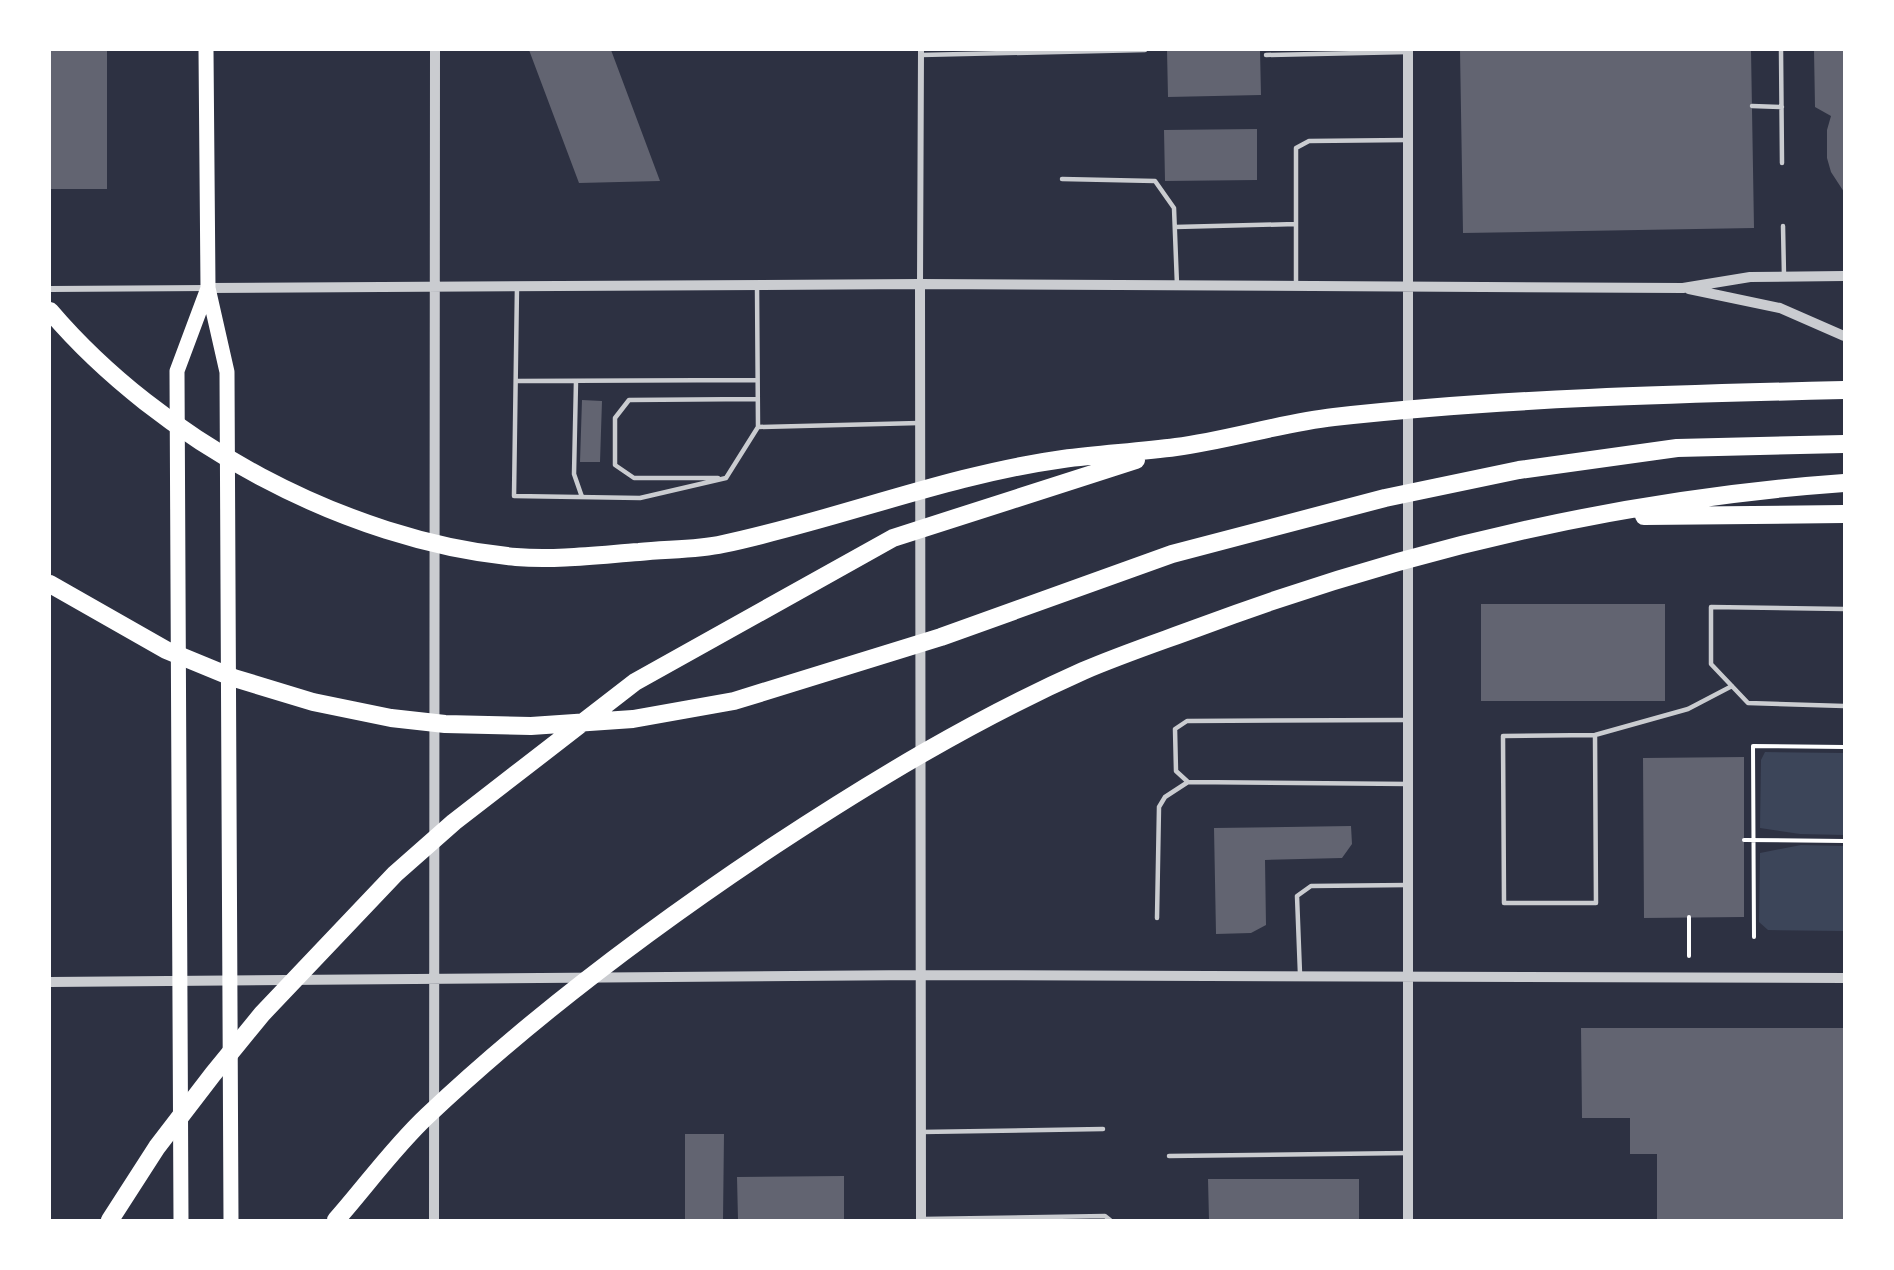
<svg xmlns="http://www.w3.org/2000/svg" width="1894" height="1270" font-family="'Crimson Pro',serif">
	<rect width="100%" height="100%" fill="#2d3142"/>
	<path fill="#3c4559" d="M 1765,752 L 1844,753 L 1844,835 L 1800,834 L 1760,828 L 1761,760 Z
		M 1801,845 L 1844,846 L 1844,931 L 1768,930 L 1759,922 L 1760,853 Z"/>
	<path fill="#626471" d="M 50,50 L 107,50 L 107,189 L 50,189 Z
		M 529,50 L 611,50 L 660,181 L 579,183 Z
		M 1167,50 L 1260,50 L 1261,95 L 1168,97 Z
		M 1460,50 L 1751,50 L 1754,228 L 1463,233 Z
		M 1814,50 L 1844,50 L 1844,192 L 1831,172 L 1827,158 L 1827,130 L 1831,116 L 1815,107 Z
		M 1257,129 L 1257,180 L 1165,181 L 1164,130 Z
		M 582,400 L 602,401 L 600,462 L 580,462 Z
		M 1481,604 L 1665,604 L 1665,701 L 1481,701 Z
		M 1744,757 L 1744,917 L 1644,918 L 1643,758 Z
		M 1351,826 L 1352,844 L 1342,858 L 1265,860 L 1266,925 L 1251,933 L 1216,934 L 1214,828 Z
		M 1581,1028 L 1844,1028 L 1843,1220 L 1657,1220 L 1657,1154 L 1630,1154 L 1630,1118 L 1582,1118 Z
		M 685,1134 L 724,1134 L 723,1220 L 685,1220 Z
		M 844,1176 L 844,1220 L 738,1220 L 737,1177 Z
		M 1208,1179 L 1359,1179 L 1359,1220 L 1209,1220 Z"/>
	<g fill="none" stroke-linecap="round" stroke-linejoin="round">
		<path stroke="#fff" stroke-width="4" d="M 1744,840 L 1844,841
			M 1689,917 L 1689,956
			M 1754,937 L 1753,746 L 1844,747"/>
		<path stroke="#caccd0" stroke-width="4.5" d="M 1781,50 L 1782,163
			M 921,55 L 1145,50
			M 1266,55 L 1408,52
			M 1752,106 L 1782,107
			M 1062,179 L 1155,181 L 1174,208 L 1177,285
			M 1783,226 L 1784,276
			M 1175,227 L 1296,224
			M 757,285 L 758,427 L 919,423
			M 517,286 L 514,496 L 640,498 L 726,478 L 758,427
			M 1296,286 L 1296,148 L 1309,141 L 1407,140
			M 516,381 L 757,380
			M 576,381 L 574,474 L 582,497
			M 718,478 L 634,478 L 615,465 L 615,418 L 629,400 L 757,399
			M 1844,609 L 1711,607 L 1711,664 L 1748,703 L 1844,706
			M 1408,720 L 1187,721 L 1175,729 L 1176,771 L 1188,782 L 1408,784
			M 1595,735 L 1596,903 L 1504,903 L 1503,736 L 1595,735 L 1688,709 L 1732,686
			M 1157,918 L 1159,807 L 1165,797 L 1188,782
			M 1300,974 L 1297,896 L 1311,886 L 1408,885
			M 921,1132 L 1103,1129
			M 1169,1156 L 1408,1153
			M 923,1219 L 1105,1216 L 1110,1220"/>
		<path stroke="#caccd0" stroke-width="6" d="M 920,284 L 921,50
			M 50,289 L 207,288"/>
		<path stroke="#caccd0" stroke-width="10" d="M 1408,50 L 1408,1220
			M 920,284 L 921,1220
			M 208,288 L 920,284 L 1683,288 L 1750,277 L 1844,276
			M 1689,289 L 1780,308 L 1844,336
			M 50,982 L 921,975 L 1844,978
			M 434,1220 L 435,50"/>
		<path stroke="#fff" stroke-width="15" d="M 206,50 L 208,288 L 227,372 L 231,1220
			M 181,1220 L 177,371 L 208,288"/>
		<path stroke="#fff" stroke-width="18" d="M 50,311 C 160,440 345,541 516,557 C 557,560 598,555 639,552 C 666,549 696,550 723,544 C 837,520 947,475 1063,459 C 1101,454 1139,452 1176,447 C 1229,440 1281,423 1334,417 C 1504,398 1674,394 1844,390
			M 1644,516 L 1844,514
			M 50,584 L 166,650 L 234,678 L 313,702 L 391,718 L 445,724 L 531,726 L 633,719 L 734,701 L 941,637 L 1172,554 L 1385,498 L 1519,470 L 1677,448 L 1844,444
			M 110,1220 L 157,1147 L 213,1074 L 262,1014 L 395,874 L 454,822 L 635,682 L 893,538 L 1136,460
			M 336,1220 C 366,1186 394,1147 427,1116 C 534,1015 653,926 775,845 C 874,780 975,719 1083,671 C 1120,655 1159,642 1197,628 C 1405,550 1622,499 1844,483"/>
	</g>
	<rect width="1894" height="1270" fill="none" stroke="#ffffff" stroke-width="102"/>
</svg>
